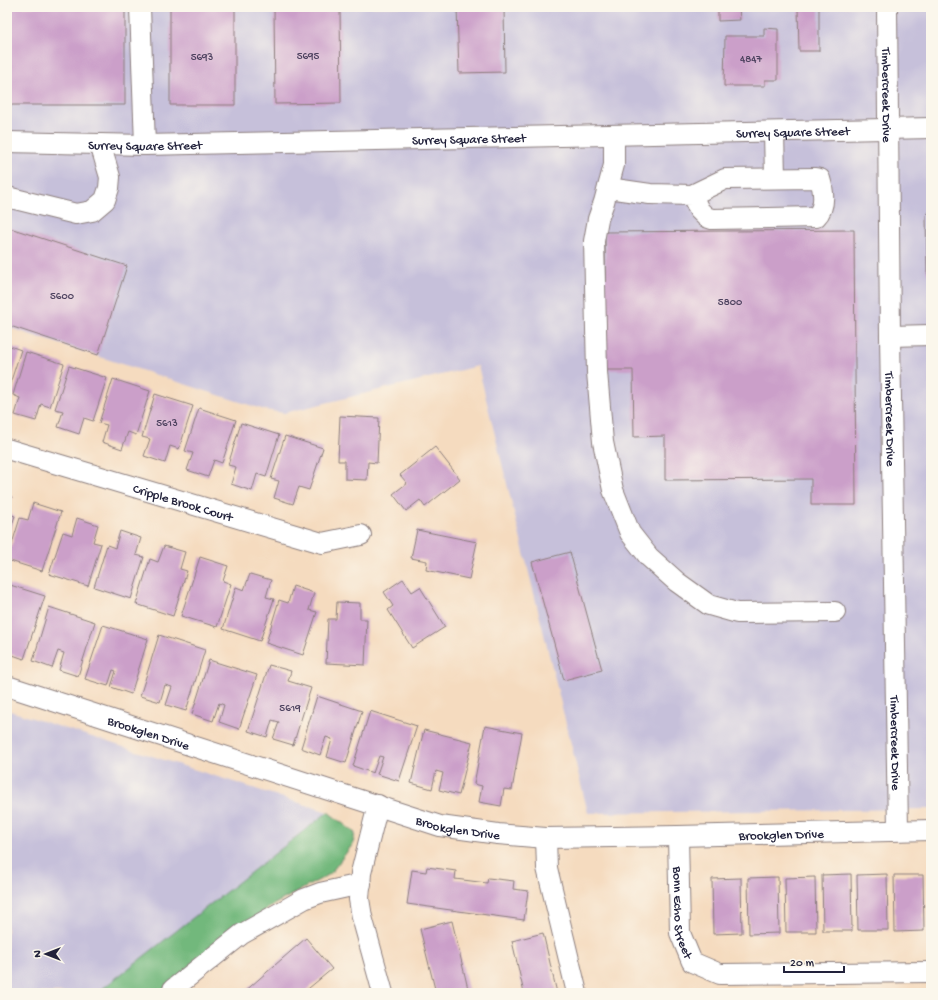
<svg xmlns="http://www.w3.org/2000/svg" width="938" height="1000" font-family="'Gochi Hand',sans-serif">
	<rect width="100%" height="100%" fill="#fbf7ec"/>
	<filter id="ink" filterUnits="userSpaceOnUse"><feTurbulence type="fractalNoise" baseFrequency=".025" numOctaves="2"/><feDisplacementMap in="SourceGraphic" scale="8" xChannelSelector="R" yChannelSelector="G"/><feConvolveMatrix kernelMatrix="1 2 1 2 8 2 1 2 1" color-interpolation-filters="sRGB"/></filter>
	<filter id="wash" filterUnits="userSpaceOnUse"><feTurbulence type="fractalNoise" baseFrequency=".012" numOctaves="4" result="noise"/><feDisplacementMap in="SourceGraphic" scale="16" xChannelSelector="R" yChannelSelector="G"/><feGaussianBlur stdDeviation="0.9" result="paint"/><feColorMatrix in="noise" values="0 0 0 0 0 0 0 0 0 0 0 0 0 0 0 0 0 1.4 0 .05"/><feComposite in="paint" operator="in"/></filter>
	<g filter="url(#wash)">
		<rect width="100%" height="100%" fill="#f5dbbf"/>
		<path fill="#c6c0da" d="M 7,7 L 931,7 L 931,809 L 588,813 L 478,366 L 284,413 L 265,410 L 7,327 Z
			M 7,710 L 328,812 L 97,993 L 7,993 Z"/>
		<path fill="#72b87c" stroke="#4a6d5c" d="M 328,812 L 355,833 L 353,844 L 330,874 L 271,906 L 165,993 L 97,993 Z"/>
		<g id="blocks">
			<path fill="#cb9fc9" d="M 7,7 L 125,7 L 125,105 L 7,105 Z
				M 170,7 L 235,7 L 235,105 L 170,105 Z
				M 274,7 L 340,7 L 341,103 L 275,104 Z
				M 457,7 L 504,7 L 505,72 L 459,73 Z
				M 718,7 L 739,7 L 740,20 L 718,21 Z
				M 798,7 L 819,7 L 819,51 L 799,51 Z
				M 764,28 L 778,29 L 778,80 L 765,80 L 765,86 L 724,86 L 725,36 L 764,36 Z
				M 931,210 L 931,278 L 927,273 L 926,215 Z
				M 7,227 L 127,266 L 98,355 L 7,325 Z
				M 854,230 L 856,505 L 811,505 L 811,479 L 665,480 L 665,436 L 634,437 L 633,370 L 606,370 L 605,232 Z
				M 7,345 L 21,350 L 7,393 Z
				M 26,352 L 64,364 L 50,407 L 41,404 L 36,421 L 15,415 L 20,398 L 13,395 Z
				M 69,366 L 107,378 L 93,421 L 84,418 L 79,434 L 58,427 L 63,411 L 55,409 Z
				M 113,379 L 150,391 L 136,435 L 128,432 L 122,449 L 102,442 L 107,425 L 99,423 Z
				M 155,394 L 193,406 L 179,449 L 170,446 L 165,463 L 144,456 L 150,439 L 142,437 Z
				M 199,408 L 236,420 L 222,463 L 214,460 L 208,477 L 187,470 L 193,453 L 185,451 Z
				M 340,416 L 379,418 L 377,463 L 368,462 L 367,480 L 345,479 L 345,461 L 338,461 Z
				M 241,423 L 279,435 L 266,477 L 257,474 L 252,491 L 231,484 L 236,467 L 228,465 Z
				M 285,436 L 323,448 L 309,490 L 299,487 L 293,504 L 274,498 L 279,481 L 271,479 Z
				M 435,447 L 460,479 L 425,507 L 420,500 L 406,511 L 393,494 L 407,483 L 400,475 Z
				M 7,495 L 12,497 L 7,511 Z
				M 33,503 L 61,512 L 42,571 L 7,560 L 20,518 L 28,520 Z
				M 7,513 L 15,516 L 7,539 Z
				M 77,518 L 98,525 L 93,542 L 101,544 L 88,586 L 49,574 L 63,532 L 72,535 Z
				M 417,530 L 477,542 L 469,579 L 426,570 L 427,561 L 411,558 Z
				M 120,531 L 141,538 L 136,555 L 144,557 L 131,599 L 94,587 L 107,545 L 115,548 Z
				M 164,546 L 185,552 L 180,569 L 187,571 L 173,616 L 136,604 L 150,559 L 158,562 Z
				M 570,552 L 602,670 L 564,680 L 532,562 Z
				M 200,557 L 228,566 L 223,581 L 231,584 L 217,627 L 181,616 Z
				M 250,574 L 271,580 L 266,597 L 274,599 L 260,641 L 223,629 L 236,587 L 244,590 Z
				M 403,579 L 412,592 L 420,587 L 445,627 L 412,648 L 388,610 L 393,606 L 384,592 Z
				M 7,584 L 45,596 L 24,659 L 7,653 L 7,646 L 10,637 L 7,636 Z
				M 293,586 L 314,593 L 309,610 L 317,612 L 303,655 L 266,643 L 279,600 L 288,603 Z
				M 337,602 L 360,603 L 360,619 L 367,619 L 365,665 L 326,663 L 328,619 L 336,619 Z
				M 49,607 L 95,622 L 78,676 L 59,670 L 64,653 L 58,651 L 52,668 L 33,661 Z
				M 103,625 L 148,639 L 131,694 L 111,687 L 116,671 L 113,670 L 108,686 L 85,679 Z
				M 159,635 L 205,650 L 186,711 L 166,705 L 172,687 L 165,685 L 160,702 L 140,696 Z
				M 209,660 L 257,675 L 239,729 L 219,722 L 224,705 L 219,703 L 213,721 L 192,714 Z
				M 269,665 L 291,671 L 288,681 L 311,688 L 293,745 L 273,739 L 279,722 L 272,720 L 267,737 L 248,731 Z
				M 317,696 L 362,711 L 346,763 L 327,757 L 332,739 L 326,737 L 320,755 L 301,748 Z
				M 370,711 L 417,726 L 399,781 L 377,774 L 383,757 L 379,756 L 373,773 L 353,766 Z
				M 485,726 L 522,733 L 512,790 L 504,789 L 501,806 L 479,802 L 482,786 L 474,784 Z
				M 424,730 L 472,742 L 459,795 L 439,790 L 443,773 L 436,771 L 432,789 L 411,783 Z
				M 427,867 L 456,871 L 455,879 L 487,883 L 488,878 L 514,881 L 513,889 L 528,891 L 524,920 L 407,904 L 412,870 L 426,872 Z
				M 851,874 L 852,931 L 823,931 L 822,875 Z
				M 887,874 L 888,930 L 858,930 L 857,875 Z
				M 894,875 L 923,875 L 924,931 L 895,932 Z
				M 778,877 L 779,933 L 749,934 L 748,878 Z
				M 815,877 L 816,932 L 786,932 L 785,878 Z
				M 741,878 L 742,933 L 713,934 L 712,879 Z
				M 452,921 L 469,993 L 436,993 L 420,929 Z
				M 543,933 L 557,993 L 524,993 L 512,941 Z
				M 306,938 L 332,969 L 303,993 L 243,993 Z"/>
		</g>
	</g>
	<g filter="url(#ink)">
		<use href="#blocks" fill-opacity="0" stroke="#8c7e7d" stroke-width="1"/>
		<g fill="none" stroke-linecap="round" stroke-linejoin="round">
			<defs>
				<g id="minor">
					<path d="M 140,7 L 145,145"/>
					<path id="s1" d="M 887,7 L 890,336 L 898,830"/>
					<path d="M 774,132 L 775,178"/>
					<path d="M 614,135 L 614,165 L 604,202 L 598,219 L 594,241 L 597,372 L 603,442 L 613,490 L 630,533 L 649,557 L 677,582 L 709,605 L 737,613 L 835,612"/>
					<path id="s2" d="M 7,142 L 145,145 L 931,128"/>
					<path d="M 608,188 L 650,194 L 692,195 L 725,179 L 815,178 L 820,179 C 824,192 826,207 816,217 L 712,219 L 706,217 L 699,210 L 692,195"/>
					<path d="M 7,197 L 76,214 L 92,211 L 105,200 L 109,188 L 110,177 L 100,144"/>
					<path d="M 890,336 L 931,335"/>
					<path id="s3" d="M 7,449 L 322,543 L 361,535"/>
					<path id="s4" d="M 7,686 L 440,826 L 498,834 L 546,838 L 678,836 L 931,830"/>
					<path d="M 378,805 L 361,873 L 359,899 L 362,917 L 383,993"/>
					<path id="s5" d="M 678,836 L 680,933 L 692,962 L 720,974 L 931,972"/>
					<path d="M 546,838 L 547,868 L 577,993"/>
					<path d="M 173,989 L 242,934 L 304,899 L 320,893 L 361,884"/>
				</g>
			</defs>
			<use href="#minor" stroke="#8c7e7d" stroke-width="22"/>
			<use href="#minor" stroke="#fff" stroke-width="20"/>
		</g>
	</g>
	<g text-anchor="middle" stroke-width="3.5" stroke-linejoin="round" paint-order="stroke">
		<g font-size="11" fill="#4c415e">
			<text x="308" y="59">5695</text>
			<text x="202" y="60">5693</text>
			<text x="751" y="62">4847</text>
			<text x="62" y="299">5600</text>
			<text x="730" y="305">5800</text>
			<text x="167" y="426">5613</text>
			<text x="290" y="711">5619</text>
		</g>
		<g font-size="13" fill="#22223b" stroke="#fbf7ec">
			<text dy="5" stroke="none"><textPath href="#s1" startOffset="88">Timbercreek Drive</textPath></text>
			<text dy="5" stroke="none"><textPath href="#s2" startOffset="786">Surrey Square Street</textPath></text>
			<text dy="5" stroke="none"><textPath href="#s2" startOffset="462">Surrey Square Street</textPath></text>
			<text dy="5" stroke="none"><textPath href="#s2" startOffset="138">Surrey Square Street</textPath></text>
			<text dy="5" stroke="none"><textPath href="#s1" startOffset="412">Timbercreek Drive</textPath></text>
			<text dy="5" stroke="none"><textPath href="#s3" startOffset="184">Cripple Brook Court</textPath></text>
			<text dy="5" stroke="none"><textPath href="#s4" startOffset="149">Brookglen Drive</textPath></text>
			<text dy="5" stroke="none"><textPath href="#s1" startOffset="736">Timbercreek Drive</textPath></text>
			<text dy="5" stroke="none"><textPath href="#s4" startOffset="473">Brookglen Drive</textPath></text>
			<text dy="5" stroke="none"><textPath href="#s4" startOffset="797">Brookglen Drive</textPath></text>
			<text dy="5" stroke="none"><textPath href="#s5" startOffset="77">Bonn Echo Street</textPath></text>
		</g>
	</g>
	<rect width="938" height="1000" fill="none" stroke="#fbf7ec" stroke-width="24"/>
	<g transform="translate(46 954) rotate(270)" stroke="#fbf7ec" stroke-width="3" paint-order="stroke">
	<path d="M0-3L7 15L0 10L-7 15Z" fill="#22223b"/>
	<text y="-6" font-size="11" font-weight="bold" text-anchor="middle" fill="#22223b">N</text>
	</g>
	<path d="M784 966v6h60v-6" fill="none" stroke="#22223b" stroke-width="2"/>
	<text x="790" y="966" font-size="12" fill="#22223b" stroke="#fbf7ec" stroke-width="3" paint-order="stroke">20 m</text>
</svg>
